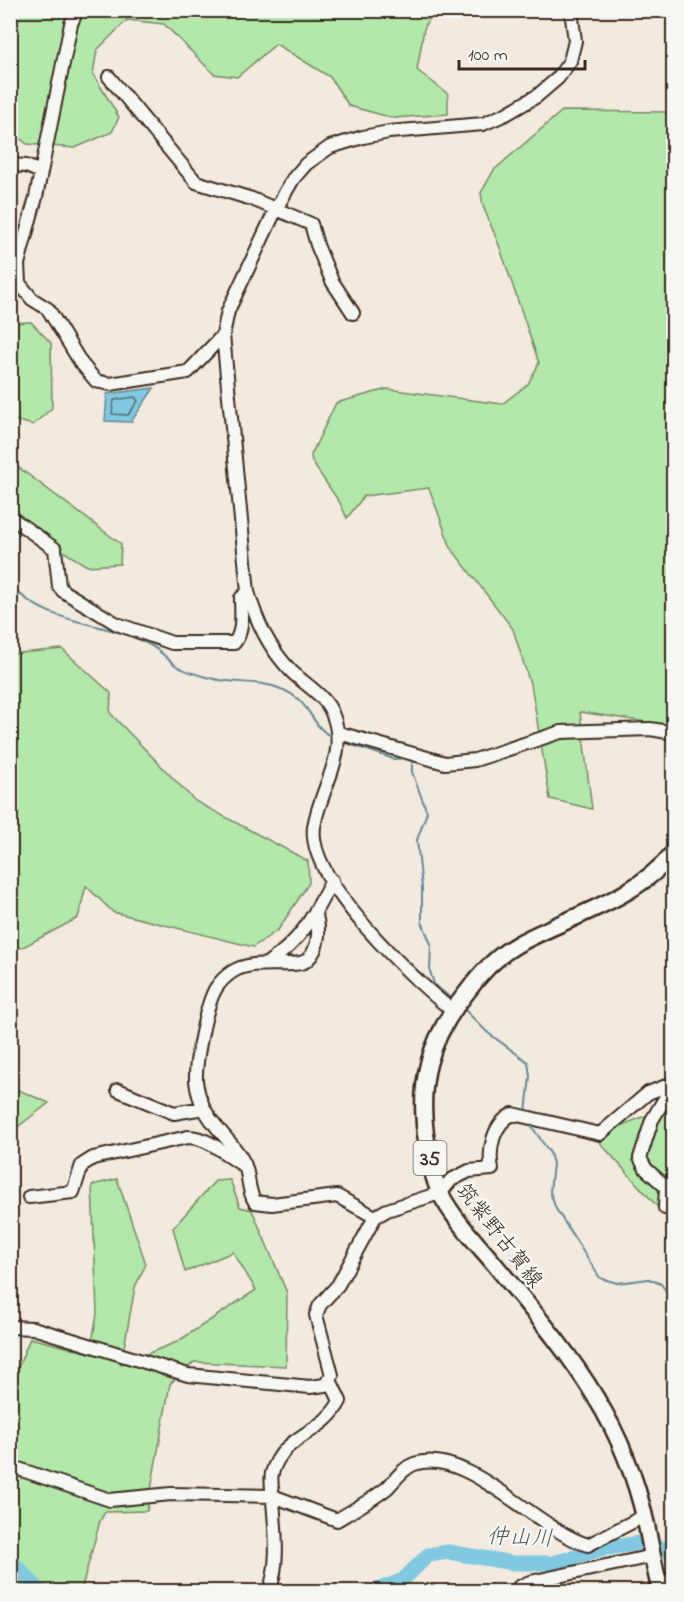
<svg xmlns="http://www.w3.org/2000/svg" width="684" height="1602" font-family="'Indie Flower','Klee One',sans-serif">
	<rect width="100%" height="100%" fill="#f2e9df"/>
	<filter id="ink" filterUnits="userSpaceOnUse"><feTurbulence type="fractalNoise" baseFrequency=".0167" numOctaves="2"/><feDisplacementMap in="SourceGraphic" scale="12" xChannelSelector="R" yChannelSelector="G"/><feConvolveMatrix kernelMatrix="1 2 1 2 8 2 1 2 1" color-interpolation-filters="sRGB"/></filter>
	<g filter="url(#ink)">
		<path fill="#b2e8aa" stroke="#768964" stroke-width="1.5" d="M 10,11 L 432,11 L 424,29 L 417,70 L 448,94 L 448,114 L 393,118 L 349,106 L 330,77 L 276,44 L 237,77 L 214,74 L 164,24 L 127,20 L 97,50 L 93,74 L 119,117 L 112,132 L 75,148 L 27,144 L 14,134 L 11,127 Z
			M 562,111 L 673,112 L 673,726 L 580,712 L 592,809 L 550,799 L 532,690 L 513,629 L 451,548 L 429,488 L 364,496 L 347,518 L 340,503 L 312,462 L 311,455 L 336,403 L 387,389 L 502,404 L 528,384 L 539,363 L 499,245 L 483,206 L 481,193 L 494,170 Z
			M 31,322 L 51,343 L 52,408 L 33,425 L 10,419 L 11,323 Z
			M 10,461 L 121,544 L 120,564 L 87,566 L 48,542 L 11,510 Z
			M 62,649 L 111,693 L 110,713 L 195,801 L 308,861 L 309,883 L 278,930 L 253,947 L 113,912 L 86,886 L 78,918 L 21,948 L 11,947 L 11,654 Z
			M 11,1087 L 49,1103 L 11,1132 Z
			M 673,1105 L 673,1224 L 594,1136 Z
			M 117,1179 L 146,1264 L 135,1287 L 121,1364 L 177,1342 L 256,1290 L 233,1252 L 185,1272 L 173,1228 L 215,1181 L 230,1180 L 240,1207 L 252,1210 L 287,1293 L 286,1366 L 194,1362 L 170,1384 L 147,1511 L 105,1512 L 100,1521 L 81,1591 L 18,1591 L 11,1582 L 10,1388 L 30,1338 L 90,1353 L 97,1314 L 92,1185 Z"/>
		<path fill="#80c9e0" stroke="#648992" stroke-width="1.5" d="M 154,388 L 131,422 L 105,421 L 107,394 Z"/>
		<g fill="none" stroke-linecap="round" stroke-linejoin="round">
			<path stroke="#576a6c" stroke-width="1.5" d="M 135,397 L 138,401 L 128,415 L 112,414 L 114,400 Z"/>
			<path stroke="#648992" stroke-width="2" d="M 10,585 C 51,628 102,619 150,645 C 160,650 167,659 175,665 C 185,672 202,676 214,679 C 236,684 259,680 281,689 C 311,700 311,727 332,737
				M 343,742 L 394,759 L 406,758
				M 412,758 L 412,772 L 427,812 L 417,840 L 422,888 L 422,922 L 431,944 L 430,971 L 434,984 L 453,1000
				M 462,1007 L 488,1033 L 528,1062 L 530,1076 L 526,1113
				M 530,1124 L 550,1153 L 553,1164 L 550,1192 L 556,1209 L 600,1278 L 617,1283 L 649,1279 L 661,1284 L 674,1302"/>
			<path stroke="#80c9e0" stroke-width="15" d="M 10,1560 L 41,1592
				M 373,1592 L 403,1580 L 428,1555 L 448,1552 L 513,1563 L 554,1563 L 601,1549 L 640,1543 L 666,1549 L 674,1556"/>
			<defs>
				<path id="minor" d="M 77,10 L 71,24 L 36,197 L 18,264 L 19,283 L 32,299 L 48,309 L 81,363 L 96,381 L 110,384 L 188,372 L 223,335
					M 109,77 L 196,182 L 252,199 L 311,224 L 317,245 L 332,281 L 353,313
					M 10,165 L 26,166 L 41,172
					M 10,517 L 55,549 L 59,586 L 63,591 L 117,624 L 172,643 L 234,643 C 244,632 241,612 241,598 L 248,592
					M 339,733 L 445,763 L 475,760 L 561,732 L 650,729 L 674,733
					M 315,913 C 320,927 320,949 307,960 C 296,970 254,957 232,972 C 226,976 220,982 216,988 C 206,1004 195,1062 196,1081 C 197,1090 200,1100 204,1108 C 213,1128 234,1142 244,1163 C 250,1176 247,1190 255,1202 L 272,1204 L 337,1196 L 375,1217
					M 269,962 C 303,939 314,915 332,880
					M 453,1011 C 414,980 307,881 314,827 C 320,787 350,754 332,713 C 325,695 304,684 291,671 C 269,648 257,623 248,592 L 223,335 L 228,311 L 276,209 L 293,179 L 306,164 L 330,147 L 363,137 L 389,132 L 483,124 L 506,114 L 537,96 L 558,78 L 570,61 L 575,41 L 571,10
					M 674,1083 L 652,1120 L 640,1158 L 646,1169 L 666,1187 L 665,1208 L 674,1210
					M 118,1090 L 174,1113 L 204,1108
					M 29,1197 L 73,1192 L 82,1165 L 93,1158 L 188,1137 C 212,1138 225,1156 245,1166
					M 10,1327 L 33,1328 L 188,1375 L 310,1387 L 325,1385 L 332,1375 L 316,1315 L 320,1305 L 338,1285 L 375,1217 L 387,1210 L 440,1193 L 451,1180 L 469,1171 L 492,1169 C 488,1149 493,1124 513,1114 L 600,1134 L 648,1093 L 674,1083
					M 10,1466 L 110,1500 L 171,1494 L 273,1496 L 337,1520 C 353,1510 372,1500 387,1488 C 395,1480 403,1468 414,1464 C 467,1446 537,1530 588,1545 L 644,1516
					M 659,1588 L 674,1577
					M 269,1592 C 280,1562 275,1531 273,1500 C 273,1492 270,1481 272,1473 C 284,1433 323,1435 340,1401 L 330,1380
					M 516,1592 L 519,1587 L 530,1582 L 653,1556"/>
				<path id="major" d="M 661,1592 C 654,1569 651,1546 646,1523 C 636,1478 620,1437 596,1398 C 567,1349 527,1304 491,1260 C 473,1239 453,1218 440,1193 C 433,1178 430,1161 427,1144 C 417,1084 428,1040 467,992 C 480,974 498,955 518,944 C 569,916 636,900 674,852"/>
			</defs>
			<use href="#minor" stroke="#3b2a1e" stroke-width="16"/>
			<use href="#major" stroke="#3b2a1e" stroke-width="20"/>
			<use href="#minor" stroke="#f6f6f2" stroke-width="12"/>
			<use href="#major" stroke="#f6f6f2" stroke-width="15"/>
		</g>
	</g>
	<g text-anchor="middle" stroke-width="5" stroke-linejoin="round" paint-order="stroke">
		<rect fill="#f6f6f2" stroke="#73675e" stroke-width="1.5" x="413.5" y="1141" width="33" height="34" rx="4.5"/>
		<g font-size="20" font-weight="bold" fill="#3b2a1e">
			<text x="430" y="1165">35</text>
		</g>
		<g font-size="21" fill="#3b2a1e" stroke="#f6f6f2">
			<text transform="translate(500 1235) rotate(52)" y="7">筑紫野古賀線</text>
		</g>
		<g font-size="22" font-style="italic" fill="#505a58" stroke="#f6f6f2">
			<text transform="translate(520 1536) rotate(2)" y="8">仲山川</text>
		</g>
	</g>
	<rect width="684" height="1602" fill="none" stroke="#f6f6f2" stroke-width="36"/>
	<rect x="18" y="18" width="648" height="1566" fill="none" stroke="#3b2a1e" stroke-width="2" filter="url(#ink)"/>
	<path d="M459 60v9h126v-9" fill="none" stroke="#3b2a1e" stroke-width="3"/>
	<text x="468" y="60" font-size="18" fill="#3b2a1e" stroke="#f6f6f2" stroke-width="4.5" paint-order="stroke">100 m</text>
</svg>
